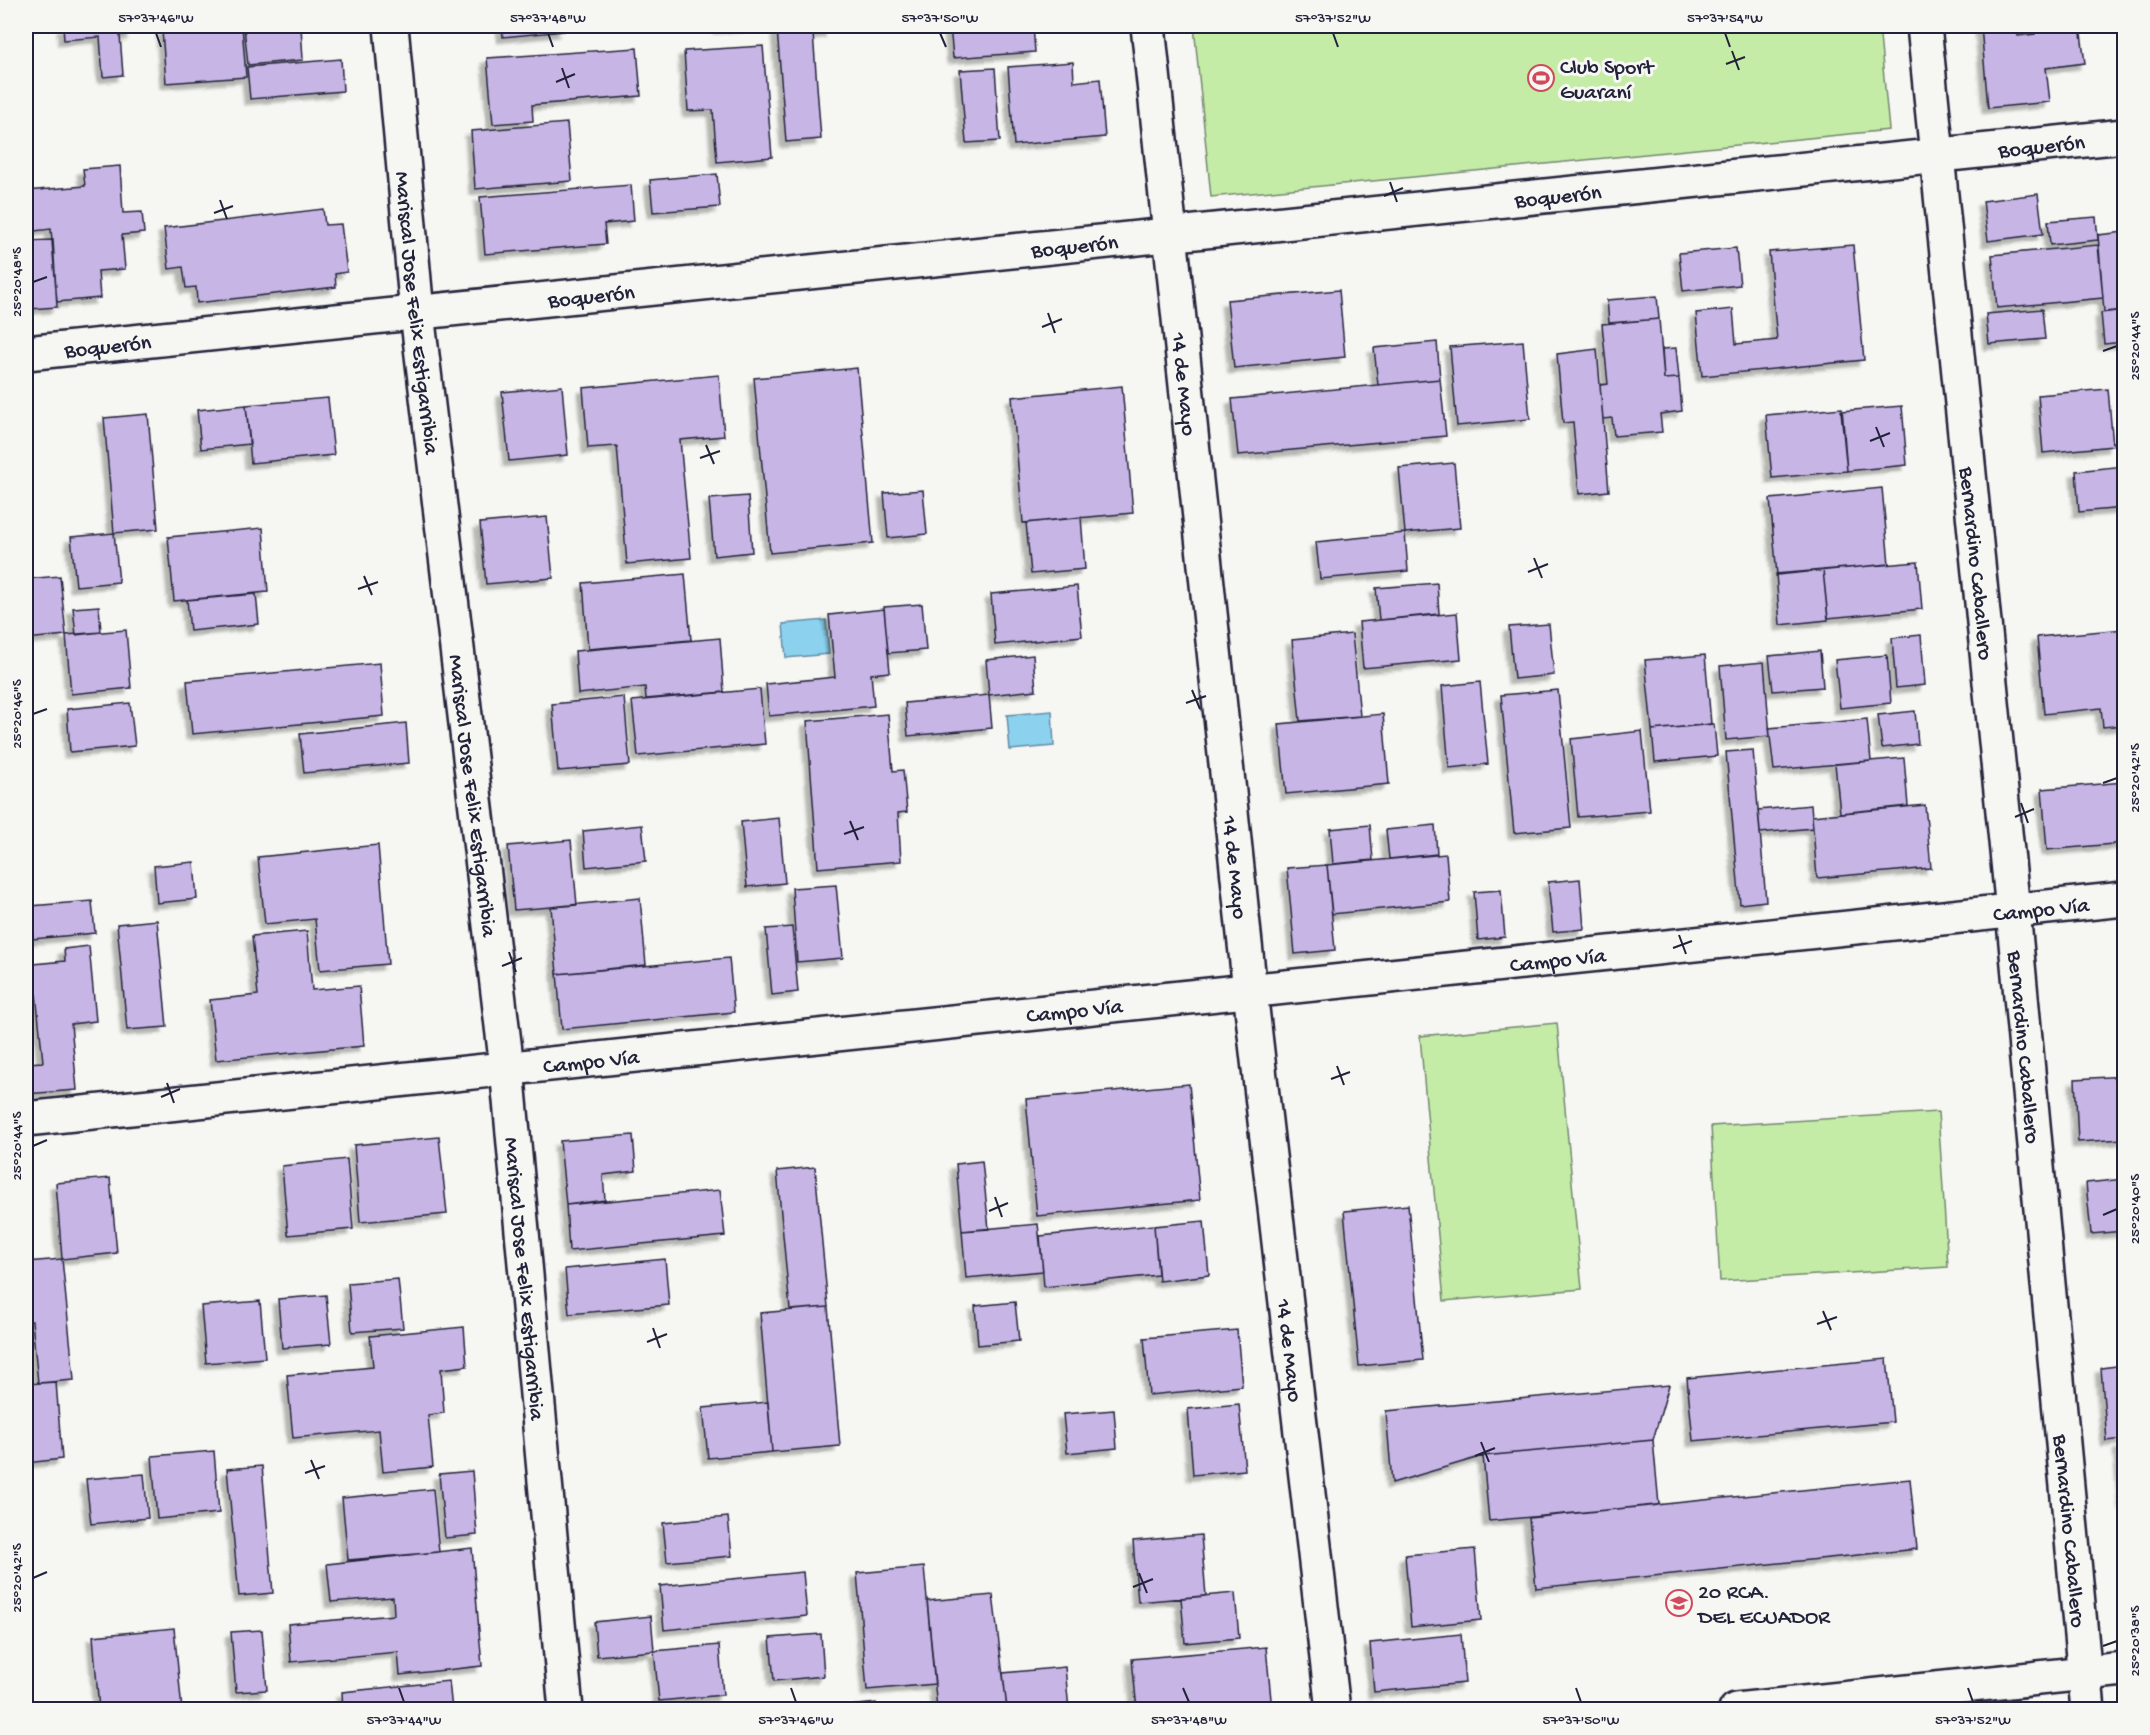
<svg xmlns="http://www.w3.org/2000/svg" width="2150" height="1735" font-family="'Gochi Hand',sans-serif">
	<defs>
		<filter id="shadow"><feDropShadow dx="-5.5" dy="5.5" stdDeviation="1.5" flood-color="#0004"/></filter>
	</defs>
	<rect width="100%" height="100%" fill="#f6f6f2"/>
	<filter id="ink" filterUnits="userSpaceOnUse"><feTurbulence type="fractalNoise" baseFrequency=".0167" numOctaves="2"/><feDisplacementMap in="SourceGraphic" scale="12" xChannelSelector="R" yChannelSelector="G"/><feConvolveMatrix kernelMatrix="1 2 1 2 8 2 1 2 1" color-interpolation-filters="sRGB"/></filter>
	<g filter="url(#ink)">
		<path fill="#c4eca7" stroke="#738771" stroke-width="1.5" d="M 1194,26 L 1879,26 L 1889,130 L 1211,197 Z
			M 1557,1023 L 1582,1289 L 1444,1301 L 1420,1036 Z
			M 1938,1112 L 1948,1267 L 1720,1281 L 1711,1126 Z"/>
		<path fill="#8cd2ee" stroke="#628ca6" stroke-width="1.5" d="M 826,620 L 829,654 L 786,658 L 783,624 Z
			M 1052,711 L 1054,746 L 1010,750 L 1007,715 Z"/>
		<path fill="#c7b5e6" stroke="#22223b" stroke-width="1.5" filter="url(#shadow)" d="M 63,26 L 131,26 L 132,34 L 120,35 L 123,75 L 103,77 L 100,37 L 64,40 Z
			M 224,26 L 242,26 L 246,77 L 166,83 L 162,30 Z
			M 301,26 L 303,60 L 248,65 L 244,27 Z
			M 502,26 L 563,26 L 564,31 L 503,37 Z
			M 719,26 L 750,26 L 719,28 Z
			M 803,26 L 830,26 L 830,32 L 813,33 L 821,139 L 786,142 L 777,29 Z
			M 950,26 L 1033,26 L 1035,52 L 953,58 Z
			M 1981,26 L 2017,26 L 2018,36 L 2035,34 L 2034,26 L 2080,26 L 2085,63 L 2046,68 L 2050,102 L 1988,108 Z
			M 763,46 L 772,157 L 717,162 L 713,110 L 688,111 L 684,51 Z
			M 637,48 L 641,96 L 532,105 L 533,121 L 493,124 L 487,58 Z
			M 341,59 L 343,91 L 250,99 L 247,67 Z
			M 1073,62 L 1074,82 L 1100,79 L 1105,137 L 1014,145 L 1008,67 Z
			M 995,68 L 1000,141 L 966,143 L 960,70 Z
			M 567,123 L 572,181 L 475,189 L 471,131 Z
			M 120,166 L 123,213 L 142,212 L 144,233 L 122,235 L 125,269 L 98,271 L 100,298 L 57,302 L 51,229 L 26,232 L 26,191 L 85,186 L 83,169 Z
			M 717,174 L 720,207 L 653,212 L 650,180 Z
			M 631,185 L 634,221 L 604,224 L 606,244 L 485,254 L 480,197 Z
			M 2038,194 L 2043,234 L 1988,241 L 1983,201 Z
			M 323,209 L 325,225 L 341,224 L 347,272 L 335,274 L 336,287 L 197,303 L 196,287 L 186,288 L 183,267 L 169,269 L 164,228 Z
			M 2096,217 L 2098,240 L 2050,245 L 2048,221 Z
			M 2124,232 L 2124,310 L 2104,312 L 2098,235 Z
			M 53,240 L 57,307 L 30,309 L 26,241 Z
			M 1853,245 L 1864,360 L 1702,376 L 1696,313 L 1733,309 L 1736,344 L 1777,340 L 1769,252 Z
			M 2098,245 L 2103,298 L 1997,308 L 1992,255 Z
			M 1736,248 L 1740,285 L 1683,291 L 1679,253 Z
			M 1339,290 L 1345,357 L 1234,368 L 1227,300 Z
			M 1657,296 L 1659,319 L 1609,323 L 1607,300 Z
			M 2042,309 L 2045,339 L 1989,344 L 1986,314 Z
			M 2124,310 L 2124,342 L 2104,344 L 2101,313 Z
			M 1659,319 L 1664,379 L 1679,378 L 1682,411 L 1660,414 L 1662,432 L 1614,436 L 1612,418 L 1603,419 L 1600,385 L 1608,384 L 1602,324 Z
			M 1523,341 L 1530,419 L 1457,426 L 1450,347 Z
			M 1437,342 L 1440,379 L 1378,385 L 1374,348 Z
			M 1676,348 L 1679,378 L 1664,379 L 1662,349 Z
			M 1597,349 L 1609,491 L 1579,494 L 1573,422 L 1563,423 L 1557,354 Z
			M 857,368 L 873,543 L 770,553 L 754,378 Z
			M 719,375 L 724,436 L 680,440 L 691,558 L 627,564 L 617,446 L 588,448 L 583,388 Z
			M 1440,379 L 1446,436 L 1238,455 L 1232,399 Z
			M 562,386 L 568,455 L 509,461 L 502,392 Z
			M 1122,386 L 1133,513 L 1023,523 L 1012,397 Z
			M 2108,389 L 2113,446 L 2043,453 L 2038,395 Z
			M 328,398 L 334,455 L 251,463 L 246,405 Z
			M 246,405 L 250,444 L 201,449 L 197,410 Z
			M 1902,406 L 1907,465 L 1847,471 L 1841,411 Z
			M 1842,408 L 1847,471 L 1772,478 L 1766,415 Z
			M 148,414 L 158,529 L 114,533 L 104,418 Z
			M 1454,463 L 1460,528 L 1405,533 L 1399,468 Z
			M 2124,466 L 2124,508 L 2079,512 L 2076,471 Z
			M 1882,488 L 1889,564 L 1777,575 L 1770,499 Z
			M 923,490 L 927,534 L 888,538 L 884,493 Z
			M 748,496 L 752,552 L 714,556 L 709,499 Z
			M 547,517 L 553,578 L 486,584 L 480,523 Z
			M 1081,517 L 1085,569 L 1031,574 L 1026,523 Z
			M 263,528 L 268,592 L 174,601 L 168,537 Z
			M 114,533 L 119,582 L 76,586 L 71,537 Z
			M 1405,533 L 1408,571 L 1320,579 L 1316,542 Z
			M 1918,562 L 1922,609 L 1828,618 L 1823,570 Z
			M 1823,570 L 1828,620 L 1780,625 L 1776,574 Z
			M 685,574 L 691,640 L 588,649 L 583,583 Z
			M 60,576 L 66,635 L 26,639 L 26,579 Z
			M 1437,583 L 1439,614 L 1379,620 L 1376,588 Z
			M 1077,586 L 1082,636 L 995,645 L 991,594 Z
			M 256,594 L 259,624 L 190,631 L 187,600 Z
			M 922,604 L 926,650 L 888,653 L 884,607 Z
			M 99,606 L 101,632 L 76,635 L 73,608 Z
			M 884,609 L 890,672 L 871,674 L 874,706 L 769,716 L 766,684 L 835,677 L 829,615 Z
			M 1457,613 L 1461,659 L 1363,668 L 1359,622 Z
			M 1549,624 L 1554,675 L 1514,679 L 1509,627 Z
			M 2124,629 L 2124,725 L 2103,727 L 2101,708 L 2044,714 L 2037,637 Z
			M 126,630 L 131,688 L 71,694 L 66,635 Z
			M 1352,634 L 1360,716 L 1300,721 L 1292,640 Z
			M 1921,635 L 1925,685 L 1896,688 L 1892,638 Z
			M 720,638 L 724,692 L 646,699 L 645,687 L 578,694 L 575,651 Z
			M 1820,651 L 1823,687 L 1773,691 L 1769,656 Z
			M 1033,655 L 1036,690 L 989,695 L 986,660 Z
			M 1705,655 L 1711,724 L 1652,730 L 1645,660 Z
			M 1887,655 L 1891,703 L 1840,708 L 1835,660 Z
			M 1764,662 L 1770,736 L 1726,740 L 1720,666 Z
			M 380,663 L 384,716 L 192,734 L 187,681 Z
			M 1480,682 L 1488,764 L 1449,768 L 1442,686 Z
			M 760,689 L 765,744 L 638,756 L 632,701 Z
			M 1558,690 L 1571,828 L 1514,833 L 1501,695 Z
			M 989,695 L 992,728 L 908,736 L 905,703 Z
			M 624,697 L 630,765 L 558,771 L 552,704 Z
			M 130,703 L 135,746 L 70,752 L 67,709 Z
			M 1915,711 L 1918,744 L 1882,748 L 1878,715 Z
			M 888,714 L 893,771 L 903,770 L 907,812 L 898,813 L 901,861 L 818,868 L 807,721 Z
			M 1383,714 L 1389,784 L 1286,794 L 1279,724 Z
			M 1867,719 L 1871,761 L 1774,770 L 1769,728 Z
			M 406,723 L 409,763 L 304,773 L 300,734 Z
			M 1714,724 L 1717,756 L 1655,762 L 1652,730 Z
			M 1642,731 L 1650,811 L 1578,817 L 1571,739 Z
			M 1753,750 L 1766,901 L 1740,904 L 1726,752 Z
			M 1904,758 L 1908,806 L 1840,813 L 1835,764 Z
			M 2124,782 L 2124,843 L 2047,850 L 2042,789 Z
			M 1811,805 L 1813,828 L 1760,833 L 1758,810 Z
			M 1925,805 L 1931,868 L 1817,878 L 1812,816 Z
			M 779,818 L 785,883 L 747,887 L 741,822 Z
			M 642,825 L 646,861 L 586,867 L 583,831 Z
			M 1370,825 L 1373,860 L 1333,864 L 1330,829 Z
			M 1435,825 L 1437,854 L 1389,859 L 1386,830 Z
			M 571,840 L 577,905 L 514,910 L 508,846 Z
			M 378,845 L 388,964 L 320,970 L 315,919 L 265,924 L 258,857 Z
			M 1446,854 L 1450,902 L 1332,914 L 1327,865 Z
			M 194,862 L 197,899 L 157,903 L 154,866 Z
			M 1327,865 L 1335,950 L 1295,954 L 1287,868 Z
			M 1580,879 L 1584,929 L 1553,932 L 1548,882 Z
			M 836,885 L 843,958 L 797,962 L 792,888 Z
			M 1501,890 L 1505,937 L 1478,940 L 1474,892 Z
			M 640,898 L 646,965 L 557,974 L 551,907 Z
			M 26,900 L 28,900 L 32,944 L 26,945 Z
			M 92,901 L 95,933 L 33,939 L 30,906 Z
			M 157,920 L 167,1027 L 127,1030 L 117,924 Z
			M 792,927 L 798,992 L 772,995 L 766,929 Z
			M 307,931 L 312,990 L 359,986 L 364,1046 L 216,1060 L 210,1000 L 258,995 L 252,936 Z
			M 89,946 L 96,1021 L 71,1024 L 77,1090 L 26,1094 L 26,1063 L 43,1062 L 33,964 L 65,961 L 64,949 Z
			M 729,958 L 734,1012 L 562,1029 L 557,974 Z
			M 2124,1076 L 2124,1139 L 2078,1142 L 2075,1079 Z
			M 1189,1084 L 1200,1200 L 1037,1216 L 1026,1099 Z
			M 633,1135 L 636,1171 L 603,1175 L 605,1200 L 566,1205 L 560,1141 Z
			M 439,1137 L 447,1214 L 360,1222 L 354,1145 Z
			M 347,1159 L 353,1229 L 288,1235 L 282,1166 Z
			M 982,1161 L 989,1229 L 962,1231 L 956,1164 Z
			M 815,1167 L 828,1307 L 790,1310 L 777,1171 Z
			M 110,1178 L 117,1253 L 62,1259 L 56,1183 Z
			M 2124,1179 L 2124,1231 L 2091,1234 L 2086,1183 Z
			M 720,1190 L 725,1236 L 569,1251 L 566,1205 Z
			M 1408,1205 L 1423,1360 L 1359,1366 L 1344,1211 Z
			M 1204,1221 L 1209,1275 L 1159,1281 L 1154,1226 Z
			M 1038,1224 L 1043,1271 L 966,1278 L 962,1231 Z
			M 1154,1225 L 1158,1275 L 1044,1287 L 1040,1236 Z
			M 62,1259 L 74,1380 L 38,1383 L 32,1321 L 26,1321 L 26,1262 Z
			M 665,1259 L 669,1305 L 569,1314 L 565,1269 Z
			M 398,1279 L 403,1328 L 352,1332 L 348,1283 Z
			M 326,1295 L 331,1344 L 282,1348 L 278,1299 Z
			M 260,1301 L 265,1358 L 206,1363 L 201,1306 Z
			M 1015,1302 L 1019,1341 L 978,1345 L 975,1306 Z
			M 828,1307 L 840,1446 L 772,1452 L 760,1313 Z
			M 464,1327 L 467,1366 L 441,1369 L 444,1413 L 428,1415 L 433,1467 L 383,1472 L 379,1430 L 293,1438 L 287,1375 L 373,1367 L 370,1336 Z
			M 1237,1330 L 1242,1386 L 1149,1395 L 1144,1338 Z
			M 1887,1359 L 1893,1422 L 1693,1441 L 1687,1378 Z
			M 2124,1365 L 2124,1439 L 2107,1441 L 2101,1368 Z
			M 56,1382 L 62,1459 L 26,1463 L 26,1384 Z
			M 1669,1385 L 1653,1440 L 1483,1456 L 1392,1483 L 1386,1411 Z
			M 768,1402 L 772,1452 L 708,1458 L 703,1408 Z
			M 1239,1404 L 1245,1470 L 1193,1475 L 1188,1409 Z
			M 1114,1410 L 1117,1448 L 1067,1453 L 1063,1414 Z
			M 1653,1440 L 1659,1505 L 1489,1521 L 1483,1456 Z
			M 2124,1444 L 2124,1504 L 2119,1445 Z
			M 214,1451 L 219,1513 L 157,1519 L 152,1456 Z
			M 262,1466 L 273,1593 L 239,1596 L 227,1469 Z
			M 472,1471 L 477,1535 L 445,1538 L 439,1474 Z
			M 144,1474 L 148,1518 L 91,1524 L 86,1479 Z
			M 1910,1479 L 1917,1549 L 1536,1588 L 1529,1518 Z
			M 433,1489 L 439,1552 L 348,1560 L 342,1498 Z
			M 728,1517 L 732,1556 L 667,1562 L 663,1523 Z
			M 1201,1535 L 1206,1596 L 1138,1602 L 1133,1541 Z
			M 472,1548 L 482,1666 L 400,1675 L 398,1652 L 291,1662 L 288,1624 L 394,1615 L 393,1597 L 331,1602 L 327,1564 Z
			M 1475,1549 L 1481,1620 L 1411,1627 L 1405,1555 Z
			M 924,1567 L 935,1684 L 867,1690 L 857,1573 Z
			M 803,1572 L 807,1616 L 664,1630 L 660,1586 Z
			M 1235,1593 L 1239,1638 L 1185,1643 L 1181,1598 Z
			M 993,1595 L 1007,1708 L 937,1710 L 927,1601 Z
			M 651,1616 L 654,1651 L 597,1656 L 594,1622 Z
			M 174,1628 L 182,1710 L 99,1710 L 93,1636 Z
			M 262,1630 L 267,1690 L 236,1692 L 231,1632 Z
			M 821,1634 L 824,1676 L 774,1681 L 770,1638 Z
			M 1461,1634 L 1465,1683 L 1374,1692 L 1370,1643 Z
			M 719,1645 L 723,1695 L 659,1701 L 654,1651 Z
			M 1266,1647 L 1272,1710 L 1137,1710 L 1132,1659 Z
			M 1065,1667 L 1069,1710 L 1007,1710 L 1003,1673 Z
			M 449,1681 L 452,1710 L 343,1710 L 342,1692 Z
			M 876,1703 L 876,1710 L 832,1710 L 832,1708 Z"/>
		<g fill="none" stroke-linecap="round" stroke-linejoin="round">
			<defs>
				<g id="minor">
					<path id="s1" d="M 391,26 L 417,313 L 507,1068 L 566,1710"/>
					<path id="s2" d="M 1148,26 L 1250,991 L 1333,1710"/>
					<path id="s3" d="M 1924,26 L 2013,911 L 2088,1710"/>
					<path id="s4" d="M 26,353 L 2124,136"/>
					<path id="s5" d="M 26,1119 L 2124,899"/>
					<path d="M 1736,1710 L 2124,1669"/>
				</g>
			</defs>
			<use href="#minor" stroke="#22223b" stroke-width="38"/>
			<use href="#minor" stroke="#f6f6f2" stroke-width="33"/>
		</g>
	</g>
	<path fill="none" stroke="#22223b" stroke-width="2" d="M 156,33 L 161,47M 548,33 L 553,47M 940,33 L 946,47M 1333,33 L 1338,47M 1725,33 L 1730,47M 1732,51 L 1739,70M 1726,64 L 1745,57M 562,68 L 569,88M 556,82 L 575,74M 1390,182 L 1397,202M 1384,196 L 1403,188M 220,200 L 227,219M 214,213 L 233,206M 33,282 L 47,277M 1048,313 L 1055,333M 1042,327 L 1062,319M 2103,351 L 2117,346M 1876,427 L 1884,447M 1870,441 L 1890,433M 706,445 L 714,464M 700,458 L 720,451M 1534,558 L 1542,578M 1528,572 L 1548,564M 364,576 L 372,595M 358,589 L 378,582M 1192,690 L 1200,709M 1186,703 L 1206,696M 33,714 L 47,709M 2103,783 L 2117,778M 2021,803 L 2028,823M 2015,817 L 2034,809M 850,821 L 858,840M 844,834 L 864,827M 1679,935 L 1686,954M 1673,948 L 1692,941M 509,952 L 516,972M 502,966 L 522,958M 1337,1066 L 1344,1085M 1331,1079 L 1350,1072M 167,1083 L 174,1103M 161,1097 L 180,1089M 33,1146 L 47,1140M 995,1197 L 1002,1217M 989,1211 L 1008,1203M 2103,1215 L 2117,1209M 1823,1311 L 1831,1330M 1817,1324 L 1837,1317M 653,1328 L 660,1348M 647,1342 L 667,1334M 1481,1442 L 1489,1462M 1475,1456 L 1495,1448M 311,1460 L 319,1479M 305,1473 L 325,1466M 1139,1573 L 1147,1593M 33,1578 L 47,1572M 1133,1587 L 1153,1579M 2103,1646 L 2117,1641M 399,1688 L 404,1702M 791,1688 L 796,1702M 1183,1688 L 1189,1702M 1576,1688 L 1581,1702M 1968,1688 L 1973,1702"/>
	<defs>
		<symbol id="stadium-ring" viewBox="-11 -11 22 22"><circle r="9.5" fill="#f6f6f2" stroke="#d1495b" stroke-width="1.5"/><path d="M0-5a6.5 5 0 1 0 0 10a6.5 5 0 1 0 0-10ZM-3.5-1.8h7v3.6h-7Z" fill="#d1495b"/></symbol>
		<symbol id="school-ring" viewBox="-11 -11 22 22"><circle r="9.5" fill="#f6f6f2" stroke="#d1495b" stroke-width="1.5"/><path d="M0-5L7-2L0 1L-7-2ZM-4 1L0 2.5L4 1V4Q0 6-4 4Z" fill="#d1495b"/></symbol>
	</defs>
	<g fill-rule="evenodd">
		<use href="#stadium-ring" x="1526" y="63" width="30" height="30"/>
		<use href="#school-ring" x="1664" y="1588" width="30" height="30"/>
	</g>
	<g text-anchor="middle" stroke-width="6" stroke-linejoin="round" paint-order="stroke">
		<g font-size="22" fill="#22223b" stroke="#f6f6f2" text-anchor="start">
			<text x="1560" y="73">Club Sport<tspan x="1560" dy="25">Guaraní</tspan></text>
			<text x="1698" y="1598">20 RCA.<tspan x="1698" dy="25">DEL ECUADOR</tspan></text>
		</g>
		<g font-size="22" fill="#22223b" stroke="#f6f6f2">
			<text dy="8" stroke="none"><textPath href="#s4" startOffset="2026">Boquerón</textPath></text>
			<text dy="8" stroke="none"><textPath href="#s4" startOffset="1540">Boquerón</textPath></text>
			<text dy="8" stroke="none"><textPath href="#s4" startOffset="1054">Boquerón</textPath></text>
			<text dy="8" stroke="none"><textPath href="#s4" startOffset="568">Boquerón</textPath></text>
			<text dy="8" stroke="none"><textPath href="#s1" startOffset="288">Mariscal Jose Felix Estigarribia</textPath></text>
			<text dy="8" stroke="none"><textPath href="#s4" startOffset="82">Boquerón</textPath></text>
			<text dy="8" stroke="none"><textPath href="#s2" startOffset="360">14 de Mayo</textPath></text>
			<text dy="8" stroke="none"><textPath href="#s3" startOffset="540">Bernardino Caballero</textPath></text>
			<text dy="8" stroke="none"><textPath href="#s1" startOffset="774">Mariscal Jose Felix Estigarribia</textPath></text>
			<text dy="8" stroke="none"><textPath href="#s2" startOffset="846">14 de Mayo</textPath></text>
			<text dy="8" stroke="none"><textPath href="#s5" startOffset="2026">Campo Vía</textPath></text>
			<text dy="8" stroke="none"><textPath href="#s5" startOffset="1540">Campo Vía</textPath></text>
			<text dy="8" stroke="none"><textPath href="#s5" startOffset="1054">Campo Vía</textPath></text>
			<text dy="8" stroke="none"><textPath href="#s3" startOffset="1026">Bernardino Caballero</textPath></text>
			<text dy="8" stroke="none"><textPath href="#s5" startOffset="568">Campo Vía</textPath></text>
			<text dy="8" stroke="none"><textPath href="#s1" startOffset="1260">Mariscal Jose Felix Estigarribia</textPath></text>
			<text dy="8" stroke="none"><textPath href="#s2" startOffset="1332">14 de Mayo</textPath></text>
			<text dy="8" stroke="none"><textPath href="#s3" startOffset="1512">Bernardino Caballero</textPath></text>
		</g>
	</g>
	<rect width="2150" height="1735" fill="none" stroke="#f6f6f2" stroke-width="66"/>
	<rect x="33" y="33" width="2084" height="1669" fill="none" stroke="#22223b" stroke-width="2"/>
	<g font-size="15" text-anchor="middle" fill="#22223b">
		<text x="156" y="22">57°37'46"W</text>
		<text x="548" y="22">57°37'48"W</text>
		<text x="940" y="22">57°37'50"W</text>
		<text x="1333" y="22">57°37'52"W</text>
		<text x="1725" y="22">57°37'54"W</text>
		<text transform="translate(16 282) rotate(-90)" y="5">25°20'48"S</text>
		<text transform="translate(2134 346) rotate(-90)" y="5">25°20'44"S</text>
		<text transform="translate(16 714) rotate(-90)" y="5">25°20'46"S</text>
		<text transform="translate(2134 778) rotate(-90)" y="5">25°20'42"S</text>
		<text transform="translate(16 1146) rotate(-90)" y="5">25°20'44"S</text>
		<text transform="translate(2134 1209) rotate(-90)" y="5">25°20'40"S</text>
		<text transform="translate(16 1578) rotate(-90)" y="5">25°20'42"S</text>
		<text transform="translate(2134 1641) rotate(-90)" y="5">25°20'38"S</text>
		<text x="404" y="1724">57°37'44"W</text>
		<text x="796" y="1724">57°37'46"W</text>
		<text x="1189" y="1724">57°37'48"W</text>
		<text x="1581" y="1724">57°37'50"W</text>
		<text x="1973" y="1724">57°37'52"W</text>
	</g>
</svg>
